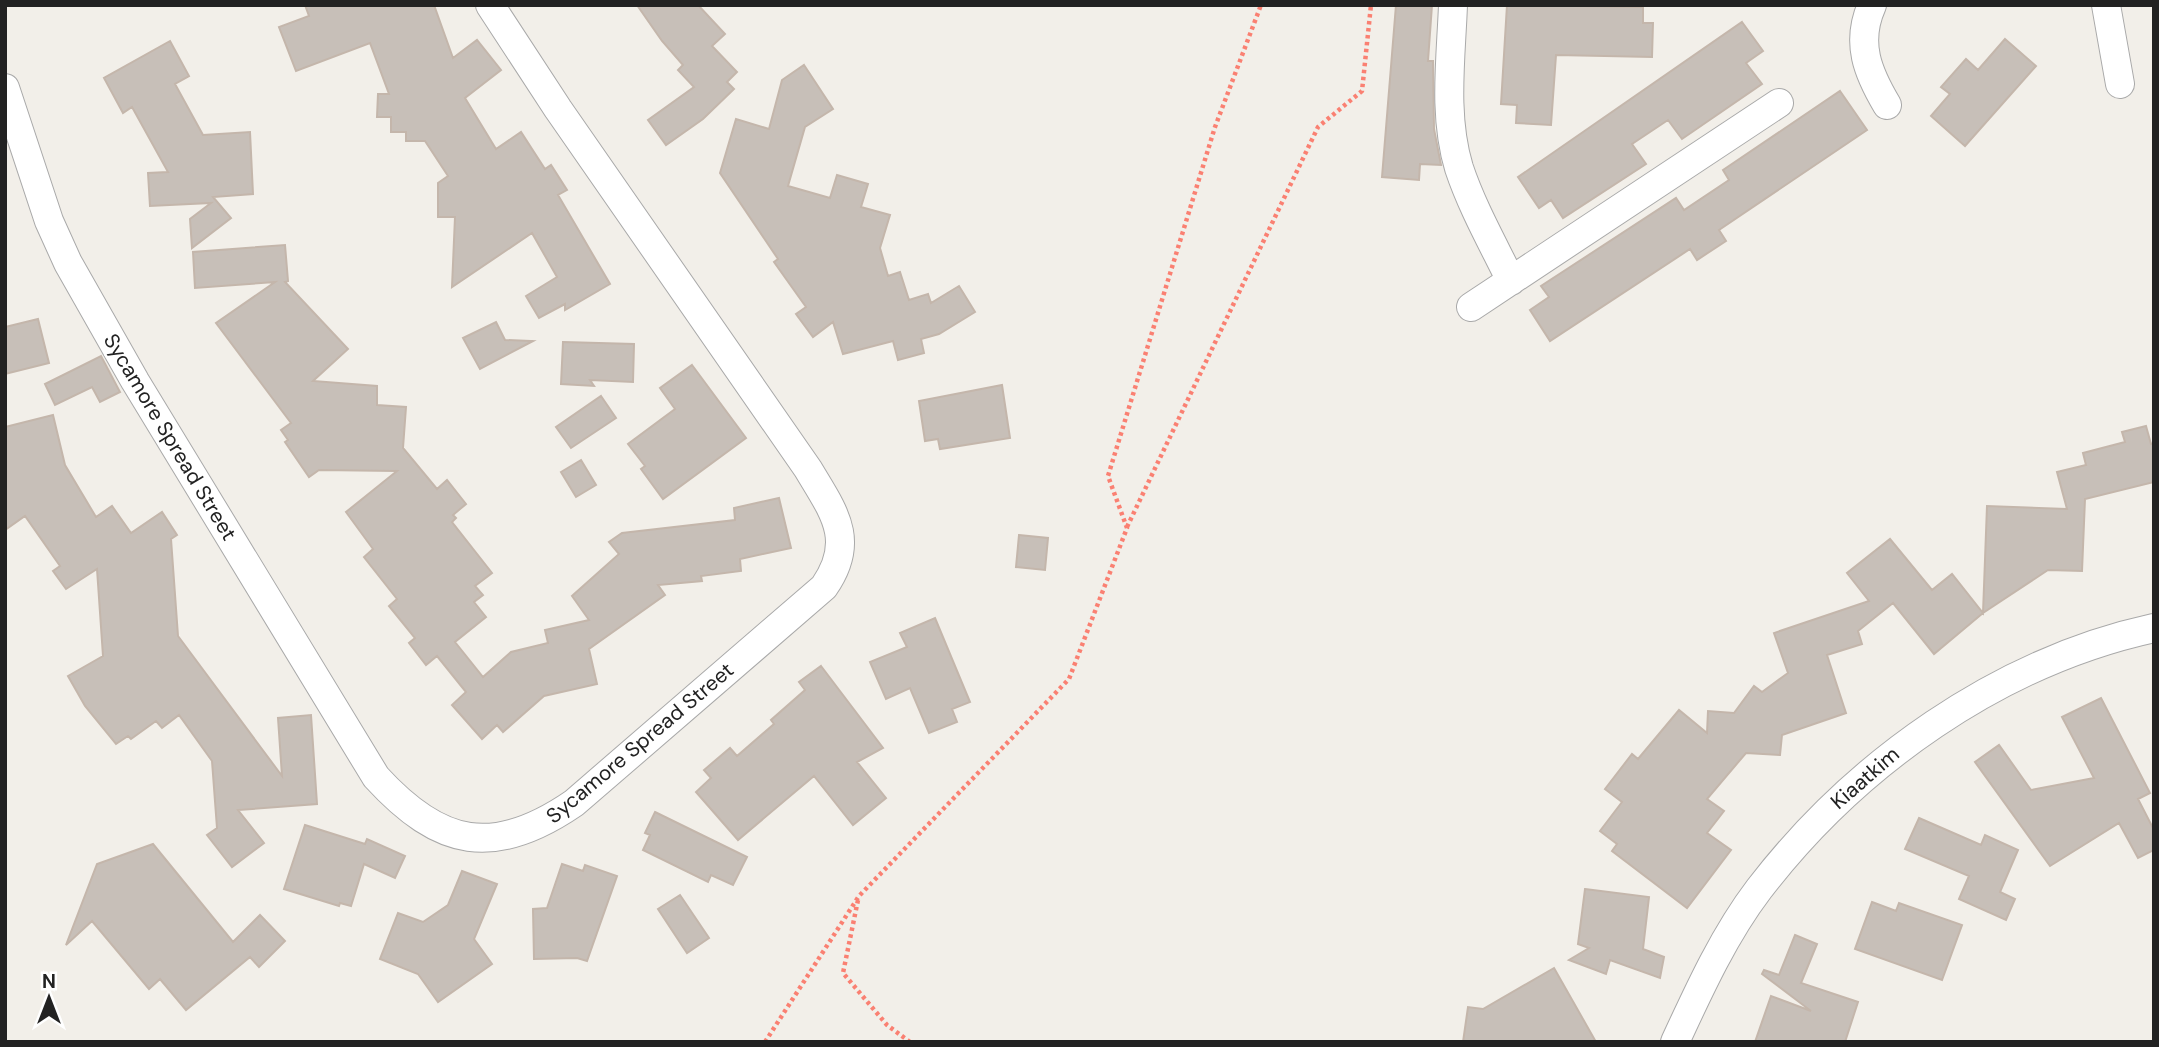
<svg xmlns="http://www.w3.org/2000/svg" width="2159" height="1047" font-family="'DM Sans',sans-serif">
	<rect width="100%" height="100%" fill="#f2efe9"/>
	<path fill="#c7bfb8" stroke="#c4b6ab" stroke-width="2" d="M 305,5 L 434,5 L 453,58 L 477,40 L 501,70 L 465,98 L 496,149 L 521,132 L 545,169 L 551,165 L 567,190 L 558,195 L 610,284 L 565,310 L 565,304 L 539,318 L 526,296 L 557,277 L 532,233 L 452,287 L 455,217 L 438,217 L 438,183 L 448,176 L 425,141 L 406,141 L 406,132 L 391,132 L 391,117 L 377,117 L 378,94 L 389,94 L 370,43 L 296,71 L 279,27 L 309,16 Z
		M 637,5 L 698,5 L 725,34 L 712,46 L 737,72 L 727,82 L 734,89 L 703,119 L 666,145 L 648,120 L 694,87 L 678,70 L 683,65 L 662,41 Z
		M 1396,5 L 1432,5 L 1428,61 L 1433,61 L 1434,129 L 1441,165 L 1420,164 L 1419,180 L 1382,177 Z
		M 1507,5 L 1643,7 L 1643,23 L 1653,23 L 1652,57 L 1556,55 L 1551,125 L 1516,123 L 1517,105 L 1501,104 Z
		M 1742,22 L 1763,51 L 1746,63 L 1762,84 L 1682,139 L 1668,120 L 1632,144 L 1646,164 L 1563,218 L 1551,200 L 1539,208 L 1518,177 Z
		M 2005,39 L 2036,66 L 1965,146 L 1931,116 L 1950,94 L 1941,87 L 1966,59 L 1978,70 Z
		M 170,41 L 189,76 L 175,84 L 203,135 L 250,132 L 253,194 L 213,197 L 231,218 L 192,248 L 190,219 L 211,203 L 150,206 L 148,173 L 168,172 L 132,107 L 123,113 L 104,78 Z
		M 804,65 L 833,109 L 805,127 L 788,186 L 830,198 L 837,175 L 868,184 L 861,207 L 890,215 L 880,248 L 888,276 L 900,272 L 909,300 L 928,294 L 931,303 L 959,286 L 975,312 L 939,334 L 921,339 L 924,353 L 898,360 L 893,341 L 843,354 L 833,322 L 813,337 L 796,314 L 806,307 L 774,262 L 778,259 L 720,173 L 736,119 L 769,129 L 782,80 Z
		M 1840,91 L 1867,130 L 1719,230 L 1726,241 L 1697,260 L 1690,249 L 1550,341 L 1530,310 L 1549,297 L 1541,286 L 1676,198 L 1684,210 L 1729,180 L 1723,170 Z
		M 285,245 L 288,281 L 285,282 L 348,349 L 313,381 L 377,386 L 377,405 L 406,407 L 403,448 L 437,489 L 447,480 L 466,504 L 453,515 L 456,518 L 452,522 L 492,573 L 475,586 L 483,595 L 474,602 L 486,617 L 455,642 L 483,677 L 511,652 L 548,643 L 545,630 L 589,620 L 572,596 L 619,554 L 609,542 L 622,533 L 735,520 L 734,508 L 779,498 L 791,548 L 740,559 L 741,571 L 701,576 L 702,581 L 658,585 L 665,595 L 589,649 L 597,684 L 544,696 L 503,732 L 497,725 L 482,739 L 452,705 L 466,692 L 437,656 L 426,665 L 409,643 L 415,638 L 389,606 L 397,599 L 364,557 L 373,549 L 346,512 L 397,471 L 319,470 L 309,477 L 285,442 L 288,440 L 281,430 L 291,423 L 216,323 L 275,282 L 195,288 L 193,252 Z
		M 38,319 L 49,363 L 5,374 L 5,327 Z
		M 496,322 L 505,340 L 533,341 L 480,369 L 463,338 Z
		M 563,342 L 634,344 L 633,382 L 590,380 L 594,386 L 561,384 Z
		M 101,356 L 120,392 L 100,402 L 92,387 L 55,405 L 45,384 Z
		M 692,365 L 746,438 L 663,499 L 641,469 L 645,466 L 628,444 L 675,409 L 660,388 Z
		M 1002,385 L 1010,438 L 940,449 L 938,439 L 925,441 L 919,401 Z
		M 601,396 L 616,418 L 571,448 L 556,427 Z
		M 53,415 L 65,465 L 96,517 L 112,506 L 131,533 L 162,512 L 177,535 L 171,539 L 178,636 L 282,776 L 278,718 L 311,715 L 317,804 L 238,810 L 264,843 L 232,867 L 207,835 L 217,828 L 212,761 L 179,715 L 162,728 L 156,721 L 131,739 L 128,736 L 116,744 L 85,706 L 68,676 L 103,656 L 97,569 L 66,589 L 53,571 L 60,566 L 25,516 L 5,530 L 5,427 Z
		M 2146,426 L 2151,444 L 2154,443 L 2154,482 L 2085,499 L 2082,571 L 2048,570 L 1983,613 L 1934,654 L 1893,603 L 1858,631 L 1862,644 L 1827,655 L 1846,713 L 1782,735 L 1780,755 L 1746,753 L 1707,799 L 1724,811 L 1707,833 L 1731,850 L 1687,908 L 1612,851 L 1617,844 L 1600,831 L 1622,802 L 1605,789 L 1632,754 L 1638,759 L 1679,710 L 1707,733 L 1708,711 L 1734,713 L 1754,686 L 1762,692 L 1788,673 L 1774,633 L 1869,601 L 1847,573 L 1890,539 L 1932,590 L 1952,574 L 1983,613 L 1987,506 L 2067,509 L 2057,472 L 2086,465 L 2083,453 L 2125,442 L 2122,432 Z
		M 581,460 L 596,485 L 576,497 L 561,472 Z
		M 1019,535 L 1048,538 L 1045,570 L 1016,567 Z
		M 935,618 L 970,702 L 952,709 L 957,722 L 929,733 L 910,688 L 886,699 L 870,662 L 907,647 L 900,633 Z
		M 821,666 L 883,748 L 857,762 L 886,798 L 853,825 L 814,776 L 738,840 L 696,792 L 711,778 L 704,770 L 730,748 L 737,756 L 774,724 L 771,720 L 805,690 L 799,682 Z
		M 2101,698 L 2150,793 L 2138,799 L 2154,830 L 2154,850 L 2138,858 L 2119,823 L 2050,866 L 1975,762 L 1999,745 L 2031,790 L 2094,778 L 2062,717 Z
		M 655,812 L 747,857 L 733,885 L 711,875 L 708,882 L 643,850 L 650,835 L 645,833 Z
		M 1919,818 L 1981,845 L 1985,835 L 2018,850 L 2000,892 L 2015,899 L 2006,920 L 1959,899 L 1969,876 L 1905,849 Z
		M 305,825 L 365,844 L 367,839 L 405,856 L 395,878 L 364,864 L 351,906 L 340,903 L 339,906 L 284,889 Z
		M 153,844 L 233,942 L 260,915 L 285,941 L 259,967 L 250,957 L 186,1010 L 160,979 L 149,989 L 92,921 L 66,945 L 97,864 Z
		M 562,864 L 583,871 L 585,865 L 617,876 L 587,961 L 577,958 L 534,959 L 533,909 L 547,908 Z
		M 462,871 L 497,884 L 474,939 L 492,964 L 438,1002 L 418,974 L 380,959 L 398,913 L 423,922 L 448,905 Z
		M 1585,889 L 1649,897 L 1643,949 L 1664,957 L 1660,978 L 1610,960 L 1606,974 L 1569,960 L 1589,948 L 1578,944 Z
		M 680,895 L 709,938 L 687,953 L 658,909 Z
		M 1872,902 L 1896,911 L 1899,903 L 1962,925 L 1942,980 L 1855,949 Z
		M 1795,935 L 1817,944 L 1801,983 L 1858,1002 L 1845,1042 L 1755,1042 L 1771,996 L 1811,1011 L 1762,974 L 1764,970 L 1779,975 Z
		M 1554,968 L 1596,1042 L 1463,1042 L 1468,1007 L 1483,1009 Z"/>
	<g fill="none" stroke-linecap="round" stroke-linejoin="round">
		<defs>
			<path id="minor" d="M 1453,5 C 1451,58 1443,116 1459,168 C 1472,207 1493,244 1511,281
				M 1872,5 C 1855,43 1868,73 1887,105
				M 2106,5 L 2120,84
				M 5,88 L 49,221 L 68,263 L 135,381 L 376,777 C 440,847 494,858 574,803 L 824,587 C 857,540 833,511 808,469 L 558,109 L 490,5
				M 1471,307 L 1779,103
				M 1675,1042 C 1699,990 1724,935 1759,889 C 1855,764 1998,662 2154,628"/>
		</defs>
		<use href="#minor" stroke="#a9a9a9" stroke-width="30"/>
		<path stroke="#fa8072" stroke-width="4.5" stroke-dasharray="3.5 3.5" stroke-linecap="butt" d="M 1127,527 L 1318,127 L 1362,91 L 1371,5
			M 858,900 L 843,973 L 887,1025 L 910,1042
			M 765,1042 L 859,896 L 1069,679 L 1127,528 L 1108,476 L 1215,127 L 1261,5"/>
		<use href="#minor" stroke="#fff" stroke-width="28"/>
	</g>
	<g text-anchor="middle" stroke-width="5" stroke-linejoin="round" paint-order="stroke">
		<g font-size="21" fill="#222" stroke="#fff">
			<text transform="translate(170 437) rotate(59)" y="7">Sycamore Spread Street</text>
			<text transform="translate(640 743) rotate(-40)" y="7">Sycamore Spread Street</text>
			<text transform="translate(1865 778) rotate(-41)" y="7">Kiaatkim</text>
		</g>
	</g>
	<rect width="2159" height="1047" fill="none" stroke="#222222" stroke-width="14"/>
	<g transform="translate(49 998)" stroke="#ffffff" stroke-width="5" paint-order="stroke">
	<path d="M0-5L12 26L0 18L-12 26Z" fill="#222222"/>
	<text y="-10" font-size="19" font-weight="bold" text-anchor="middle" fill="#222222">N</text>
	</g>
</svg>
